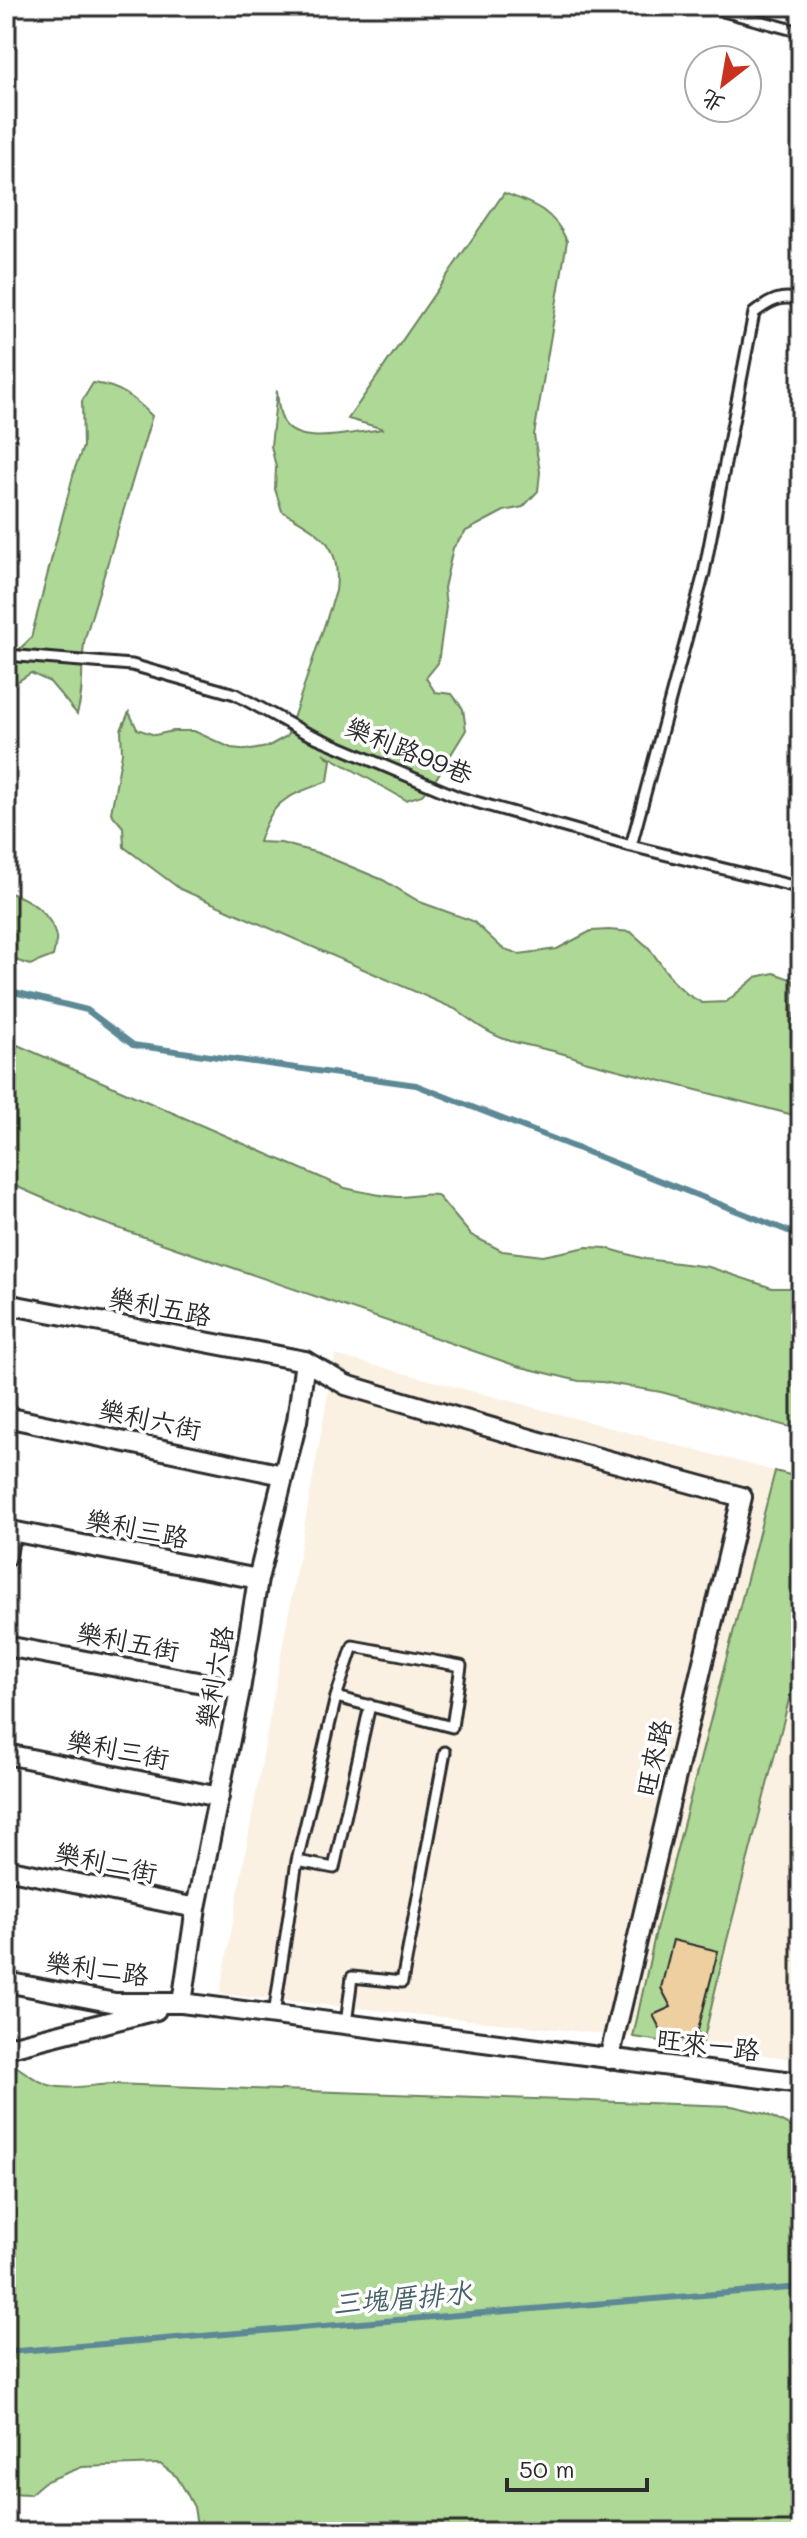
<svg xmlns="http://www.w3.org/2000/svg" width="807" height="2538" font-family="Mali,'LXGW WenKai TC',sans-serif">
	<rect width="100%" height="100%" fill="#fff"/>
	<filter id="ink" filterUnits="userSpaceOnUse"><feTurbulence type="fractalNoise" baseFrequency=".0125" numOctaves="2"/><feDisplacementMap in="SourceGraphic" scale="16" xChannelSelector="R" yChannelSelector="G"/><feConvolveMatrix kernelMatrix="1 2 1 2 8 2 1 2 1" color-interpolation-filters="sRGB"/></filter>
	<g filter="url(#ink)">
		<path fill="#faf1e2" d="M 335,1355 L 801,1478 L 801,2060 L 633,2037 L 220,1994 Z"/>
		<path fill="#aed896" stroke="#6c8260" stroke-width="2" d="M 504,193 C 534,204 553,210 567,241 L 534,435 L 540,472 L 538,491 L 523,507 L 504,511 L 466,531 L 453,548 L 444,588 L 446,607 L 438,663 L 426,678 L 435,692 L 452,694 L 463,709 L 466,730 L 434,782 L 422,795 L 406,800 L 323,753 L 331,760 L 328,781 C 288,797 273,797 259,842 L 281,843 L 318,853 L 383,880 L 420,902 L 473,921 L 502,948 L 519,954 L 557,949 L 591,931 L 609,930 L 631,932 L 649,948 L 673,981 L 687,994 L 702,1003 L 726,1002 L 756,977 L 774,973 L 793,980 L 793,1020 L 801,1032 L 801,1117 L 584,1061 C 558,1049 531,1048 504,1039 C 486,1032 470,1020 455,1009 L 180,889 L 124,847 L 123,827 L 111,813 L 122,753 L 121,730 L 129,712 L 137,729 L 155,735 L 173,731 L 194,731 L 231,748 L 251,750 L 267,747 L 287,736 L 336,591 C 342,542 320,534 282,511 L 275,489 L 276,467 L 271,446 L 277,390 C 278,400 278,411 283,421 C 297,449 358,431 384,429 L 348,419 Z
			M 93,383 C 119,386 134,397 152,416 L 85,638 C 80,663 85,689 77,714 L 50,682 L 31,673 L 6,689 L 6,662 L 31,638 L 75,468 L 83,447 L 82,401 Z
			M 6,892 C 28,897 52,914 56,937 C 57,943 54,951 53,956 L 30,965 L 6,957 Z
			M 6,1040 L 345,1188 C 363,1192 380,1196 398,1197 C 412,1197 423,1193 437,1195 L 471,1235 L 502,1251 L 543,1256 L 587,1247 L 606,1248 L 645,1259 L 709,1267 L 772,1288 L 801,1288 L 801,1430 L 661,1392 L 602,1382 L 579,1381 L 517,1366 L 89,1218 L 6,1182 Z
			M 775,1471 L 801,1478 L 801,1653 L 726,1944 L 702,2047 L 633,2037 L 657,1926 Z
			M 6,2059 C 54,2094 54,2089 111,2084 L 732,2106 L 766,2114 L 801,2132 L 801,2532 L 198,2532 L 194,2507 L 186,2492 L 177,2477 L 160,2464 L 82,2467 L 44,2482 L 30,2494 L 6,2493 Z"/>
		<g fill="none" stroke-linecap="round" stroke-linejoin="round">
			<path stroke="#5c8995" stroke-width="6" d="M 6,990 L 87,1010 L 133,1045 L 416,1085 L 801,1236
				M 6,2352 L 801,2287"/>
		</g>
		<path fill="#edcfa0" stroke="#2b2b2b" stroke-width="2" d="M 673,1940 L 718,1951 L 695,2042 L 672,2036 L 666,2040 L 653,2015 L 671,2007 L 661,1988 Z"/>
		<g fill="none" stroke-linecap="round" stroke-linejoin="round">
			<defs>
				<path id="service" d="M 716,6 L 723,11 L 801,32
					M 6,655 L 132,665 L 235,694 L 304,732 L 458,797 L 631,846 L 801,888
					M 631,846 L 704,573 L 754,313 C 768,302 783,293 801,301
					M 297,1861 L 334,1868 L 370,1705
					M 274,2015 L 297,1861 L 336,1697 L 452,1727 L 461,1666 L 353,1646 L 336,1697
					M 346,2024 L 352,1977 L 402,1982 L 445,1752"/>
				<path id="minor" d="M 6,1304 L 305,1361 L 346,1385 L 540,1442 L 742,1497 L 609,2059
					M 6,1417 L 283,1475
					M 6,1530 L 258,1579
					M 6,1557 L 10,1531
					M 6,1646 L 240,1690
					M 6,1754 L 219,1797
					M 6,1869 L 196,1908
					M 6,1982 L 115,2003 L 182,2003 L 801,2083
					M 182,2003 L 196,1908 L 240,1690 L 258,1579 L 297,1421 L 305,1361
					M 6,2048 L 156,2010"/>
			</defs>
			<use href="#service" stroke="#2b2b2b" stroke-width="15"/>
			<use href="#minor" stroke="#2b2b2b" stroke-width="24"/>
			<use href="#service" stroke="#fff" stroke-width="9"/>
			<use href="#minor" stroke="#fff" stroke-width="18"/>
		</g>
	</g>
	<g text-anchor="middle" stroke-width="7" stroke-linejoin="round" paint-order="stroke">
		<g font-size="26" fill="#2b2b2b" stroke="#fff">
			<text transform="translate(409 751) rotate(22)" y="9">樂利路99巷</text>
			<text transform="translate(160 1307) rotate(11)" y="9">樂利五路</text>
			<text transform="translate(150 1420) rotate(12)" y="9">樂利六街</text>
			<text transform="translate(137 1529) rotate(11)" y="9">樂利三路</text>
			<text transform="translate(128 1642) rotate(11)" y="9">樂利五街</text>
			<text transform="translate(215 1677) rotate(-80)" y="9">樂利六路</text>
			<text transform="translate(118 1750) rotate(11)" y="9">樂利三街</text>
			<text transform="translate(654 1758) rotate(-77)" y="9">旺來路</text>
			<text transform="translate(106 1863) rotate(12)" y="9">樂利二街</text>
			<text transform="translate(97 1969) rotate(8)" y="9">樂利二路</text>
			<text transform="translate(708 2045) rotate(7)" y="9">旺來一路</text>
		</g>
		<g font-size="28" font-style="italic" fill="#476269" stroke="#fff">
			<text transform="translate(402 2298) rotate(-5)" y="10">三塊厝排水</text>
		</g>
	</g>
	<rect width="807" height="2538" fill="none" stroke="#fff" stroke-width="32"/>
	<rect x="16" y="16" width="775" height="2506" fill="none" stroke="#2b2b2b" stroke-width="3" filter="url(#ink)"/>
	<g transform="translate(723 84) rotate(211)"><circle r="38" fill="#ffffff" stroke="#aaaaaa" stroke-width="2"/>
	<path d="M0-6L14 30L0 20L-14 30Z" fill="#c8321e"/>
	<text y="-12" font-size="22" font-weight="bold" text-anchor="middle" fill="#2b2b2b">北</text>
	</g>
	<path d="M507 2478v12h140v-12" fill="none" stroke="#2b2b2b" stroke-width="4"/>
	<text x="519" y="2478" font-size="24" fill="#2b2b2b" stroke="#ffffff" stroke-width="6" paint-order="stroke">50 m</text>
</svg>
